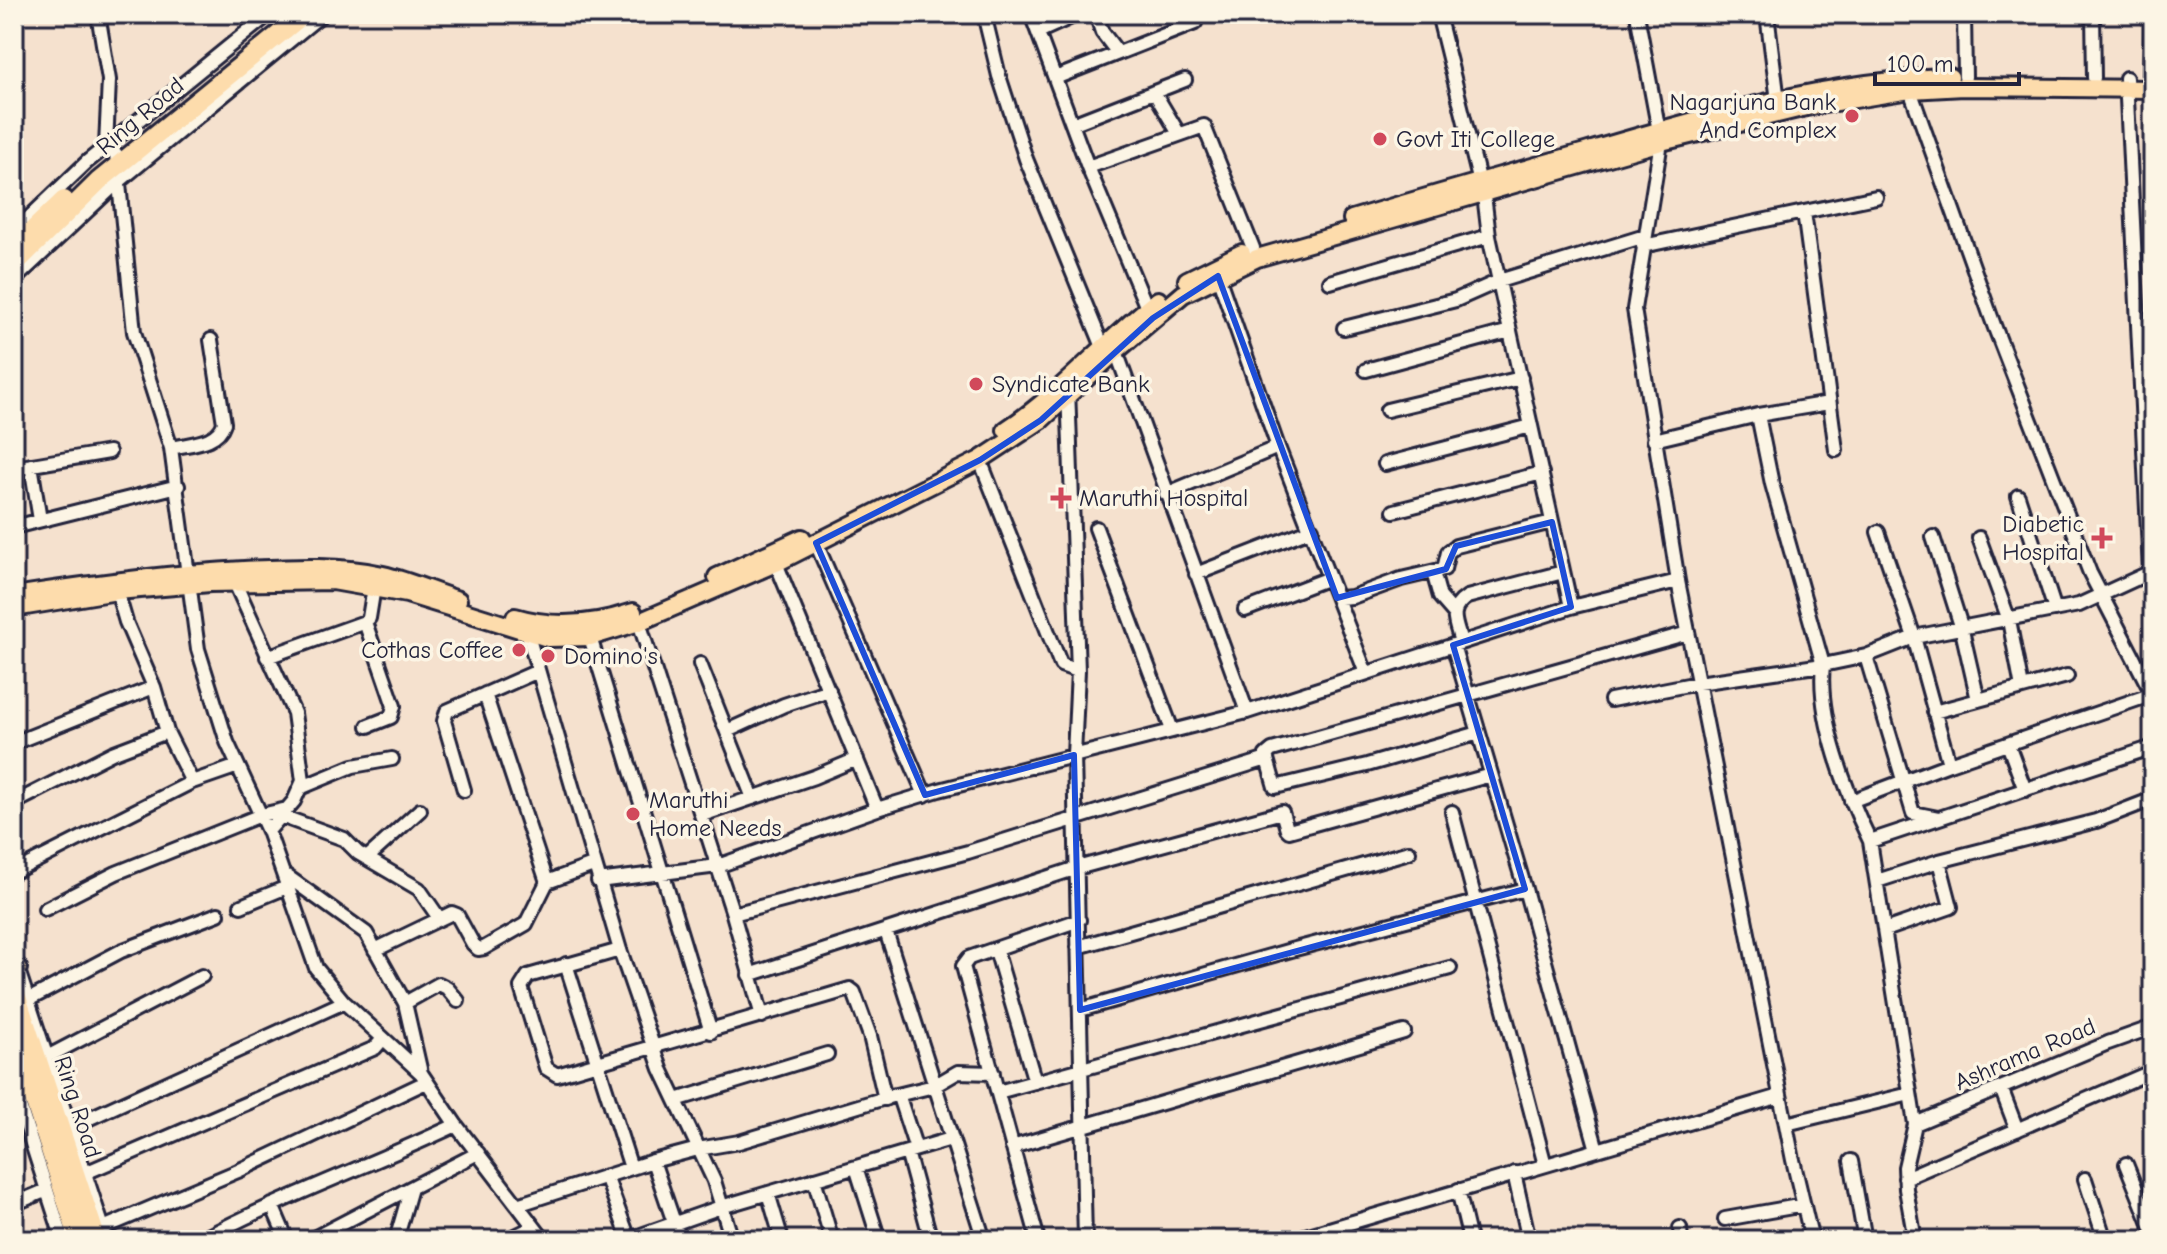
<svg xmlns="http://www.w3.org/2000/svg" width="2167" height="1254" font-family="'Comic Neue',sans-serif">
	<rect width="100%" height="100%" fill="#f5e1ce"/>
	<filter id="ink" filterUnits="userSpaceOnUse"><feTurbulence type="fractalNoise" baseFrequency=".0125" numOctaves="2"/><feDisplacementMap in="SourceGraphic" scale="16" xChannelSelector="R" yChannelSelector="G"/><feConvolveMatrix kernelMatrix="1 2 1 2 8 2 1 2 1" color-interpolation-filters="sRGB"/></filter>
	<g filter="url(#ink)">
		<g fill="none" stroke-linecap="round" stroke-linejoin="round">
			<defs>
				<path id="minor" d="M 98,14 L 109,80 L 106,146 L 116,154 L 134,332 L 171,448 L 198,649 L 227,742 L 268,831 L 316,968 L 344,1002 L 421,1073 L 456,1125 L 544,1240
					M 984,14 L 999,76 L 1026,159 L 1105,352
					M 1031,14 L 1088,167 L 1147,308
					M 1096,14 L 1102,32 L 1118,53
					M 1438,14 L 1485,203 L 1489,236 L 1571,607
					M 1637,14 L 1661,142 L 1634,309 L 1678,581 L 1793,1160 L 1812,1240
					M 1767,14 L 1778,101
					M 1964,14 L 1965,77
					M 2093,14 L 2094,78
					M 1038,32 L 1078,14
					M 1055,78 L 1195,23
					M 2126,78 L 2150,572
					M 2150,78 L 2152,14
					M 1911,82 L 1910,90 L 1995,328 L 2090,573 L 2153,695
					M 1154,92 L 1179,134
					M 1072,124 L 1185,80
					M 1088,167 L 1204,126 L 1253,248
					M 1804,212 L 1876,197
					M 14,232 L 87,162 L 269,14
					M 1643,246 L 1804,212 L 1836,450
					M 1218,276 L 1278,447 L 1366,673
					M 14,280 L 117,183 L 322,14
					M 1330,282 L 1489,236
					M 1344,328 L 1456,300 L 1499,281 L 1645,236
					M 1116,351 L 1247,712
					M 1366,370 L 1510,331
					M 1068,388 L 1078,671 L 1074,755 L 1085,1240
					M 1829,403 L 1758,415 L 1772,484 L 1823,665 C 1817,718 1847,794 1870,841 L 1915,1124 L 1905,1167 L 1906,1189 L 1915,1240
					M 1387,410 L 1521,378
					M 1654,440 L 1758,415
					M 171,448 C 191,443 217,444 224,423 L 211,340
					M 980,460 L 1061,665 L 1078,671
					M 1385,464 L 1531,426
					M 31,465 L 40,520
					M 14,468 L 109,452
					M 1166,494 L 1278,447
					M 2018,496 L 2055,610
					M 1394,511 L 1542,473
					M 14,527 L 178,486
					M 1096,528 L 1172,730
					M 1878,532 L 1914,637 L 1949,764
					M 1933,537 L 1961,626 L 1978,700
					M 1979,538 L 2009,620 L 2022,688
					M 816,543 L 925,795
					M 776,563 L 877,809
					M 1433,572 L 1440,597 L 1454,613
					M 1196,574 L 1312,529
					M 235,583 L 294,713 L 303,781 L 294,801 L 268,831
					M 117,591 L 126,622 L 154,687 L 167,732 L 192,782
					M 1339,598 L 1352,597 L 1401,579 L 1444,569 L 1448,552 L 1456,546 L 1552,522
					M 1245,610 L 1329,578
					M 365,622 L 394,706 L 391,717 L 368,726
					M 639,622 L 733,914 L 762,1016
					M 527,632 L 620,950 L 661,1069 L 714,1181 L 732,1240
					M 590,637 L 711,1032
					M 1461,642 C 1456,623 1447,610 1467,597 L 1563,572
					M 1453,645 L 1525,889 L 1597,1150
					M 1866,656 L 1913,813 L 1938,818
					M 267,657 L 365,622 L 369,618 L 374,587
					M 700,664 L 753,798
					M 485,694 L 547,882
					M 1611,700 L 1698,683 L 1823,665 L 1866,656 L 1914,637 L 2079,605 L 2153,571
					M 1934,712 L 2067,676
					M 727,731 L 784,705 L 829,690
					M 14,743 L 154,687
					M 2008,744 L 2025,790
					M 1267,759 L 1266,755 L 1272,750 L 1688,633
					M 300,788 L 353,766 L 392,759
					M 464,790 L 444,721 L 447,711 L 538,671
					M 1851,801 L 1949,764 L 2153,694
					M 14,803 L 112,753 L 167,732
					M 1452,812 L 1545,1165
					M 702,815 L 814,777 L 857,759
					M 281,816 L 344,839 L 358,853 L 419,889 L 439,918
					M 1870,841 L 2153,747
					M 367,858 L 420,810
					M 14,872 L 192,782 L 238,766
					M 284,874 L 366,933 L 405,1003 L 421,1073
					M 598,881 L 718,866 L 877,809 L 939,790 L 1247,712 L 1571,607 L 1678,581
					M 1877,881 L 1939,861 L 2096,821 L 2153,799
					M 241,906 L 287,887
					M 45,909 L 116,873 L 261,815 L 287,809
					M 733,914 L 968,852 L 1267,759 L 1275,787 L 1367,765 L 1479,733
					M 1885,930 L 1951,907 L 1939,861
					M 886,931 L 984,1240
					M 1078,947 L 1409,852
					M 375,950 L 452,913 L 457,915 L 473,944 L 478,949 L 484,948 L 526,924 L 547,882 L 593,865
					M 620,950 L 528,976 L 521,987 L 546,1068 L 557,1075 L 850,989 L 854,992 L 870,1036 L 885,1099
					M 996,950 L 1035,1082
					M 14,958 L 107,1240
					M 566,964 L 631,1168
					M 749,975 L 1077,868 L 1282,812 L 1287,829 L 1289,831 L 1491,775
					M 28,1000 L 121,951 L 218,914
					M 405,1003 L 439,984 L 447,988 L 458,1001
					M 1080,1010 L 1291,950 L 1525,889
					M 47,1057 L 202,976
					M 14,1088 L 63,1240
					M 2001,1088 L 2017,1130
					M 998,1092 L 1450,968
					M 897,1095 L 934,1086 L 958,1072 L 993,1073
					M 676,1100 L 827,1054
					M 1786,1124 L 1910,1094
					M 1915,1124 L 2108,1043 L 2153,1027
					M 70,1127 L 344,1002
					M 1012,1147 L 1404,1032
					M 907,1152 L 931,1240
					M 653,1161 L 680,1240
					M 1851,1161 L 1865,1240
					M 2126,1164 L 2153,1231
					M 856,1167 L 879,1240
					M 85,1173 L 375,1048 L 382,1040
					M 1514,1173 L 1529,1240
					M 606,1176 L 629,1239
					M 1905,1178 L 2153,1071
					M 814,1179 L 832,1240
					M 2085,1179 L 2105,1240
					M 1458,1190 L 1470,1240
					M 768,1193 L 782,1240
					M 14,1204 L 47,1190
					M 272,1205 L 287,1240
					M 517,1205 L 653,1161 L 698,1149 L 739,1142 L 895,1095 L 899,1097 L 916,1149
					M 1725,1219 L 1804,1205
					M 103,1228 L 238,1171 L 426,1082
					M 1680,1228 L 1681,1240
					M 201,1240 C 283,1196 372,1165 456,1125
					M 310,1240 L 478,1153
					M 396,1240 L 411,1188
					M 507,1240 L 534,1227
					M 627,1240 L 721,1207 L 951,1139
					M 1038,1240 L 963,966 L 969,958 L 1079,920
					M 1292,1240 L 1780,1096"/>
				<path id="major" d="M 1352,219 C 1432,195 1512,173 1592,150 C 1708,116 1829,80 1950,77
					M 1187,280 L 1242,253
					M 1006,430 C 1062,393 1105,341 1158,300
					M 717,577 L 802,538
					M 14,596 C 91,584 166,574 244,570 C 290,568 338,565 383,575 C 409,581 433,592 458,600
					M 14,608 L 117,591 L 210,583 L 333,581 L 407,594 L 548,638 L 590,637 L 639,622 L 776,563 L 980,460 L 1041,420 L 1116,351 L 1183,294 L 1257,258 L 1661,142 L 1806,107 L 1910,90 L 1964,87 L 2153,89
					M 515,617 C 555,629 594,625 633,612"/>
				<path id="highway" d="M 14,248 L 64,200
					M 14,265 L 99,181 L 304,14
					M 14,969 L 17,968
					M 14,988 L 97,1240
					M 14,1037 L 79,1240"/>
			</defs>
			<use href="#minor" stroke="#22223b" stroke-width="18"/>
			<use href="#major" stroke="#22223b" stroke-width="22"/>
			<use href="#highway" stroke="#22223b" stroke-width="24"/>
			<use href="#minor" stroke="#fcf5e5" stroke-width="12"/>
			<use href="#major" stroke="#fddcac" stroke-width="16"/>
			<use href="#highway" stroke="#fddcac" stroke-width="18"/>
		</g>
	</g>
	<path fill="none" stroke="#1d4ed8" stroke-width="6" stroke-linejoin="round" d="M 1218,276 L 1337,598 L 1446,569 L 1456,546 L 1552,522 L 1571,607 L 1453,645 L 1525,889 L 1080,1010 L 1074,755 L 925,795 L 816,543 L 980,460 L 1041,420 L 1153,318 Z"/>
	<g fill="#d1495b" stroke="#fcf5e5" stroke-width="3">
		<circle cx="1852" cy="116" r="8"/>
		<circle cx="1380" cy="139" r="8"/>
		<circle cx="976" cy="384" r="8"/>
		<path d="M1057 486h8v8h8v8h-8v8h-8v-8h-8v-8h8z"/>
		<path d="M2098 526h8v8h8v8h-8v8h-8v-8h-8v-8h8z"/>
		<circle cx="519" cy="650" r="8"/>
		<circle cx="548" cy="656" r="8"/>
		<circle cx="633" cy="814" r="8"/>
	</g>
	<g text-anchor="middle" stroke-width="7" stroke-linejoin="round" paint-order="stroke">
		<g font-size="24" fill="#22223b" stroke="#fcf5e5" text-anchor="start">
			<text x="1836" y="110" text-anchor="end">Nagarjuna Bank<tspan x="1836" dy="28">And Complex</tspan></text>
			<text x="1396" y="147">Govt Iti College</text>
			<text x="992" y="392">Syndicate Bank</text>
			<text x="1079" y="506">Maruthi Hospital</text>
			<text x="2084" y="532" text-anchor="end">Diabetic<tspan x="2084" dy="28">Hospital</tspan></text>
			<text x="503" y="658" text-anchor="end">Cothas Coffee</text>
			<text x="564" y="664">Domino's</text>
			<text x="649" y="808">Maruthi<tspan x="649" dy="28">Home Needs</tspan></text>
		</g>
		<g font-size="24" fill="#22223b" stroke="#fcf5e5">
			<text transform="translate(140 116) rotate(-40)" y="8">Ring Road</text>
			<text transform="translate(2025 1054) rotate(-23)" y="8">Ashrama Road</text>
			<text transform="translate(78 1107) rotate(72)" y="8">Ring Road</text>
		</g>
	</g>
	<rect width="2167" height="1254" fill="none" stroke="#fcf5e5" stroke-width="48"/>
	<rect x="24" y="24" width="2119" height="1206" fill="none" stroke="#22223b" stroke-width="3" filter="url(#ink)"/>
	<path d="M1875 72v12h144v-12" fill="none" stroke="#22223b" stroke-width="4"/>
	<text x="1887" y="72" font-size="24" fill="#22223b" stroke="#fcf5e5" stroke-width="6" paint-order="stroke">100 m</text>
</svg>
